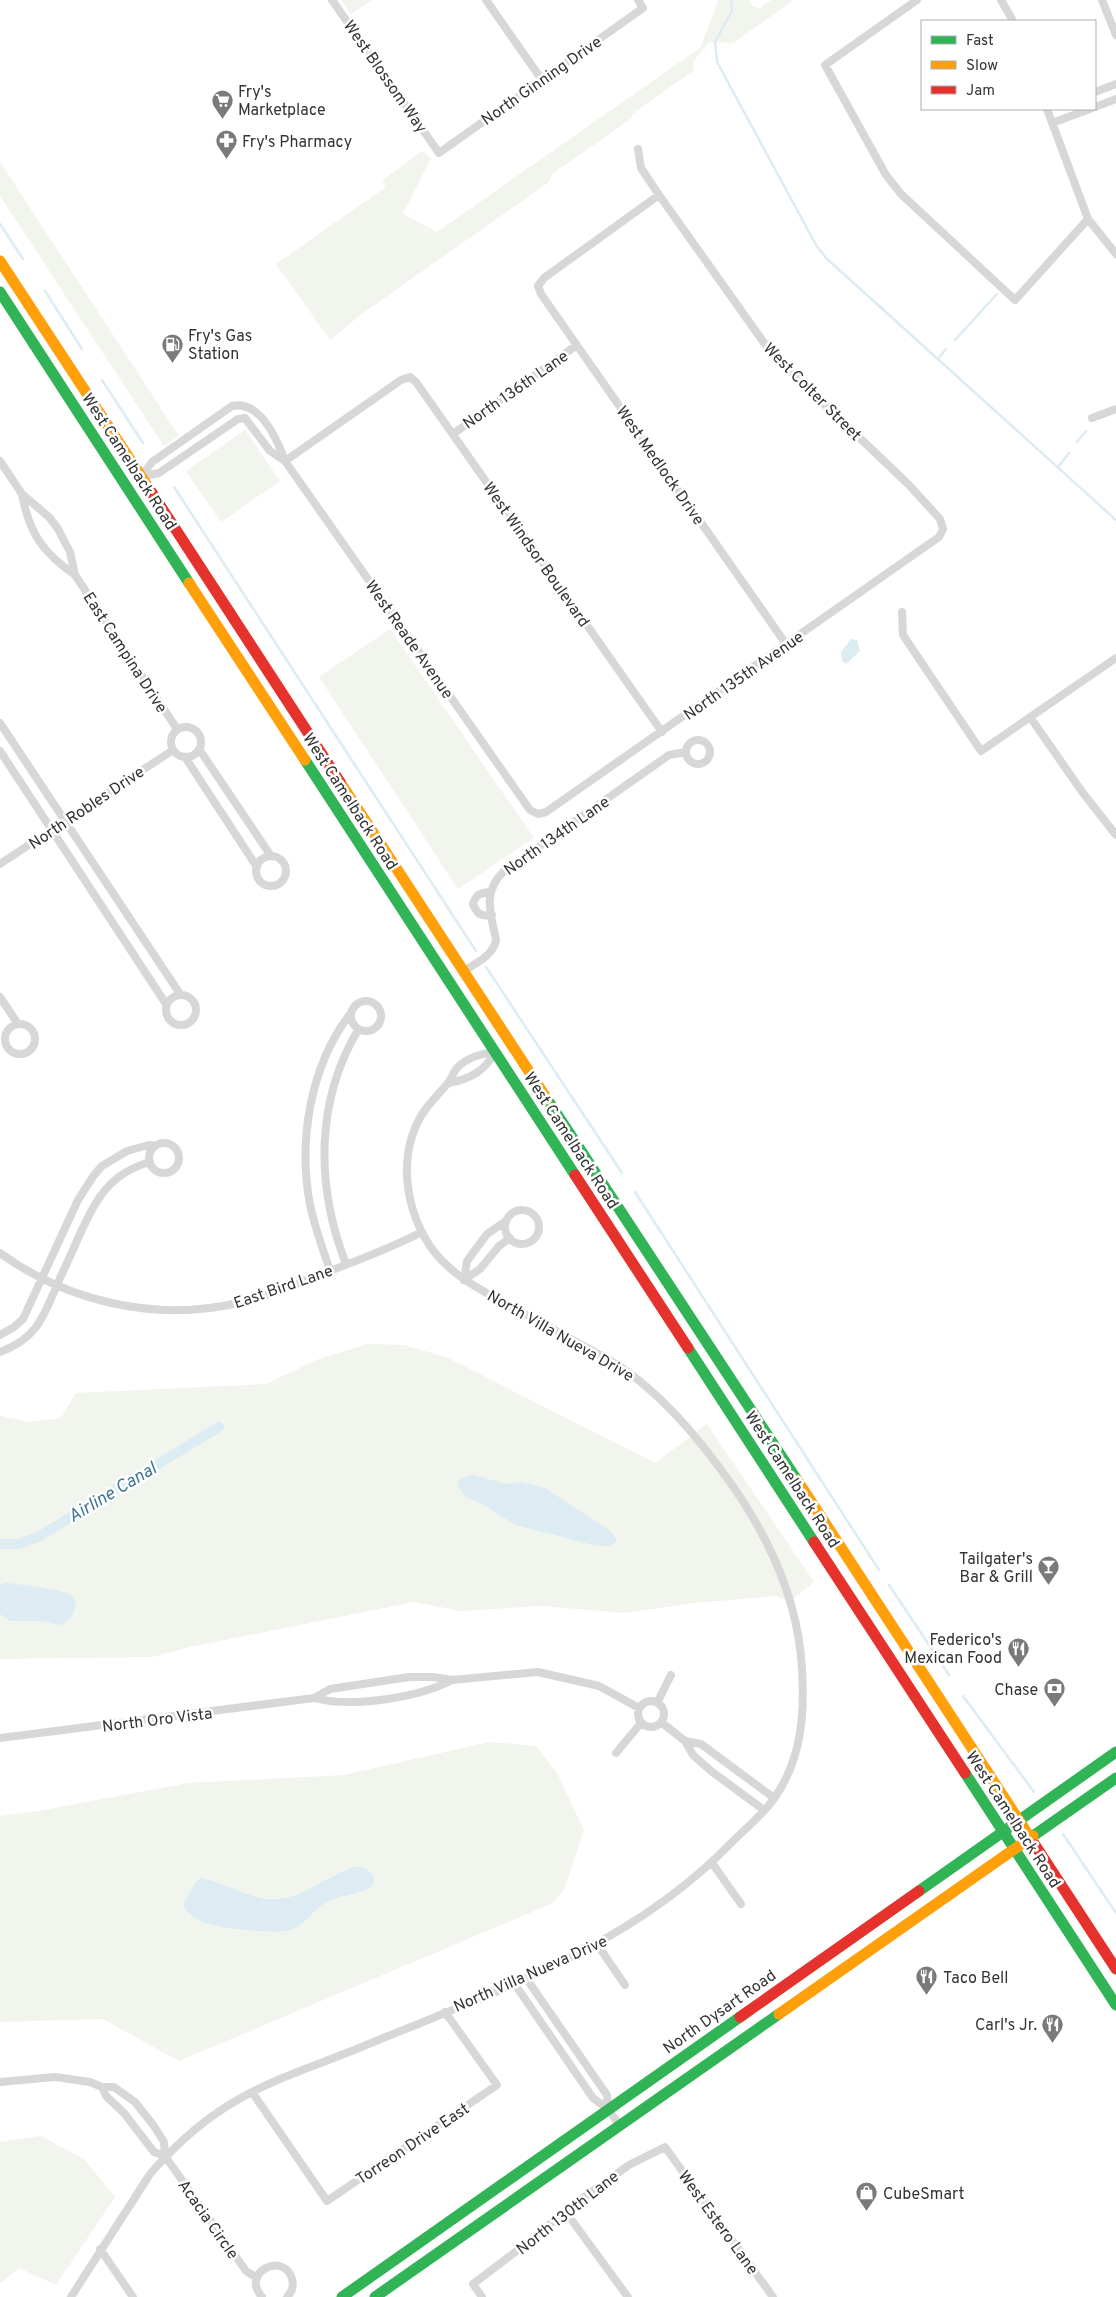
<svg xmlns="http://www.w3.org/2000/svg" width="1116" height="2297" font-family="Overpass,sans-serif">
	<rect width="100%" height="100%" fill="#fff"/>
	<path fill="#f1f5ed" d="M 341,0 L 372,0 L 351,14 Z
		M 717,0 L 749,0 L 753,7 L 759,8 L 771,0 L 794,0 L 733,43 L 709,42 L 693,62 L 694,70 L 632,114 L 632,118 L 552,174 L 549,182 L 363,313 L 330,340 L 276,264 L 386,187 L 382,181 L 422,151 L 431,158 L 403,214 L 437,232 L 700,48 L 718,2 Z
		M 0,162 L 179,436 L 164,446 L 0,196 Z
		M 245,430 L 280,481 L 221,522 L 186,471 Z
		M 390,629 L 534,838 L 458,889 L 319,677 Z
		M 367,1344 L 404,1345 L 446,1357 L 655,1463 L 707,1424 L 814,1582 L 790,1601 L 775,1596 L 694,1603 L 624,1613 L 541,1606 L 461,1611 L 414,1602 L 190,1647 L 152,1657 L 0,1659 L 0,1416 L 30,1422 L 61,1418 L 76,1393 L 266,1384 L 319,1359 Z
		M 489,1742 L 536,1746 L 557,1773 L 584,1830 L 564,1890 L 553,1903 L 179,2061 L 103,2019 L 0,2022 L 0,1816 L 38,1811 L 189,1783 L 344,1775 Z
		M 41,2136 L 84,2159 L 115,2197 L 56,2285 L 19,2268 L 0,2284 L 0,2142 Z"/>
	<path fill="#ddebf3" d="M 851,639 L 857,640 L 860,651 L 846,664 L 842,661 L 841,652 Z
		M 473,1475 L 507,1484 L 522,1482 L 545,1488 L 609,1530 L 616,1539 L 616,1542 L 610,1546 L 597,1546 L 515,1525 L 484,1505 L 466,1497 L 458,1486 L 458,1481 L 465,1477 Z
		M 4,1583 C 14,1583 66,1590 72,1596 C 76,1600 76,1606 74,1611 C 72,1617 67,1622 61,1625 L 42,1621 L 10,1621 L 0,1614 L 0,1585 Z
		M 354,1867 C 364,1866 371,1870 374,1879 L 372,1886 C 358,1896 340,1894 325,1903 C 311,1911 306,1925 290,1930 C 274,1935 218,1928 203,1922 C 194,1918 187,1913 183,1905 L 195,1883 L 201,1878 C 221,1882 240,1893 260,1898 C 296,1906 323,1877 354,1867 Z"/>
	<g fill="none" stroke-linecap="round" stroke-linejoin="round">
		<path stroke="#ddebf3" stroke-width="2.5" d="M 731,0 L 732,11 L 715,42 L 717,62 L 816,245 L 826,258 L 1116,520
			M 0,224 L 23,259
			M 45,291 L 82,349
			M 955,340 L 997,294
			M 938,359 L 946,349
			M 102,380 L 143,443
			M 1077,442 L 1086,431
			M 1058,467 L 1069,453
			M 174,487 L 476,951
			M 486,967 L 622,1173
			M 635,1192 L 879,1570
			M 889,1585 L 949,1675
			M 963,1696 L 1034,1792
			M 1063,1834 L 1116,1913"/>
		<path stroke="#ddebf3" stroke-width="10" d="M 0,1544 L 19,1544 L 38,1537 L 219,1427"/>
		<path stroke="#d7d7d7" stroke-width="8" d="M 332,0 L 439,153 L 643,8 L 638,0
			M 486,0 L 542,80
			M 917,0 L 825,65 L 886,175 L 901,194 L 1015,300 L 1088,219
			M 1001,0 L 1013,21
			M 1102,0 L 1116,35
			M 1095,92 L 1116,84
			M 1095,107 L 1116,99
			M 1047,109 L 1088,219 L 1116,254
			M 1052,123 L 1090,109
			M 659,195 L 544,278 L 538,286 L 541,294 L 786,644
			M 245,418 L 270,451 L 285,461
			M 1092,418 L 1116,409
			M 453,434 L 577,345
			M 0,461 L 22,494 L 49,517 L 58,529 L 70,552 L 75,575 L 177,729
			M 285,461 L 401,380 L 410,377 L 416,382 L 662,732
			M 141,477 L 152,462 L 232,406 C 260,400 277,439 285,461 L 530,810 L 538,814 L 546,812 L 939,537 L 943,529 L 940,519 L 909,485 L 772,354 L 659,195 L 641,168 L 638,149
			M 141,477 L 159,473 L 238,419 L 245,418
			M 22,494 C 29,533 43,553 75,575
			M 902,612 L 903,635 L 981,751 L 1116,658
			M 1030,717 L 1083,793 L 1116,835
			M 0,723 L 180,994
			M171 742a15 15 0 1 1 30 0a15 15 0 1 1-30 0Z
			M686 752a12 12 0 1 1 24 0a12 12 0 1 1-24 0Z
			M 199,749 L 271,856
			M 0,751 L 166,1004
			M 185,757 L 257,867
			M256 871a15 15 0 1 1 30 0a15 15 0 1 1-30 0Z
			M 0,864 L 173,750
			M 490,892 C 480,893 476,894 473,904 C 477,914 481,917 492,915
			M 464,971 C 477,962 493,956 496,940 C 491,914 482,893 503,872 L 669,755 L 686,752
			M166 1010a15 15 0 1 1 30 0a15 15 0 1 1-30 0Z
			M 0,997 L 18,1024
			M351 1016a15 15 0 1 1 30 0a15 15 0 1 1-30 0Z
			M5 1039a15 15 0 1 1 30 0a15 15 0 1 1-30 0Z
			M 449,1083 C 470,1079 485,1071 495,1052
			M149 1158a15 15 0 1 1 30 0a15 15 0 1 1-30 0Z
			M505 1227a17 17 0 1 1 34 0a17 17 0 1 1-34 0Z
			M 0,1253 C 68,1302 156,1322 238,1303 C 267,1297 296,1284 324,1273 C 357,1261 390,1248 422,1232
			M 346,1264 C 316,1187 315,1102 358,1030
			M 330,1271 C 323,1249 315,1228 310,1205 C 298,1141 310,1065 351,1013
			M 464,1280 L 467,1261 L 487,1234 L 506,1221
			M 464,1280 L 480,1269 L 499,1246 L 510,1238
			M 0,1335 L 14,1327 L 23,1319 L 78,1200 L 94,1175 L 102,1166 L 127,1151 L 149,1145 L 155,1146
			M 0,1352 C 36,1339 43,1318 57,1285 C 64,1269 72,1253 79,1236 C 96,1200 108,1174 150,1162
			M 314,1698 C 351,1708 418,1698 452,1680
			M638 1714a13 13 0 1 1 26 0a13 13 0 1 1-26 0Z
			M 657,1703 L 671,1675
			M 661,1722 L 685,1741 L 693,1755 L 711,1771 L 764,1810
			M 0,1738 L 314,1698 L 330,1689 L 409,1677 L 433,1677 L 452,1680 L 538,1672 L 599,1686 L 639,1708
			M 685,1741 L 701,1744 L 774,1798
			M 616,1753 L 641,1723
			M 712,1863 L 741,1904
			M 597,1944 L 625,1985
			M 526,1978 L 607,2095 L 608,2109
			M 514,1983 L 593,2098 L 608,2109 L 620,2126
			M 0,2082 L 55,2077 L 90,2082 L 102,2087 L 114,2087 L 135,2102 L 154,2126 L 164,2142 L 165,2156 L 246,2271 L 257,2278
			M 102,2087 L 106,2096 L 124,2113 L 154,2152 L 165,2156
			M 252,2092 L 327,2201 L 497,2085 L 445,2012
			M 565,2211 L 628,2297
			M 100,2249 L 133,2297
			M 71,2297 L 150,2174 C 176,2144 206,2117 241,2098 C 278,2077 320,2064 359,2048 C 491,1993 630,1948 731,1843 C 745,1829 761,1816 773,1800 C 801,1762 805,1715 802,1669 C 797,1578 749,1501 692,1433 C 668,1405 641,1378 609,1360 C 579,1343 549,1327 519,1311 C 486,1292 452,1278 430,1246 C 405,1208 398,1156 421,1116 C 429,1103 439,1094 448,1083 C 452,1079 453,1072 457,1068 C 466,1058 482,1053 495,1052
			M 262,2297 C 240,2272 284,2251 292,2279 C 294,2286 292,2292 287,2297
			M 482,2297 L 473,2284 L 535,2237 L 565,2211 L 629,2165 L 665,2147 L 773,2297"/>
		<path stroke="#30b455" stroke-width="11" d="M 0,292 L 189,583
			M 305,760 L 575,1175
			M 547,1099 L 797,1480
			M 688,1348 L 814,1542
			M 965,1773 L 1116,2005
			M 1033,1836 L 1116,1778
			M 919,1891 L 1116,1752
			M 342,2297 L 740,2017
			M 375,2297 L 779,2014"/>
		<path stroke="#ff9f0a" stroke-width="11" d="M 0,261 L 152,493
			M 189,583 L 305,760
			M 340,782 L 547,1099
			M 797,1480 L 1035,1845
			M 779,2014 L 1033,1836"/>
		<path stroke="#e5322d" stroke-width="11" d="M 152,493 L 340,782
			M 575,1175 L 688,1348
			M 814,1542 L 965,1773
			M 1035,1845 L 1116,1969
			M 740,2017 L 919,1891"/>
	</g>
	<defs>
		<symbol id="supermarket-pin" viewBox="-11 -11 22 30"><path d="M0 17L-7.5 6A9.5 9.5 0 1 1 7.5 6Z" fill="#7a7a7a" stroke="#fff"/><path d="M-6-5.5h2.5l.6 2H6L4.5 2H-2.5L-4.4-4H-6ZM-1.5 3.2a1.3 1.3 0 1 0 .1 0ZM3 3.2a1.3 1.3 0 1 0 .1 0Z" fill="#fff"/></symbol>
		<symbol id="pharmacy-pin" viewBox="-11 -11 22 30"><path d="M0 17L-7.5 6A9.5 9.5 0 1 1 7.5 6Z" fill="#7a7a7a" stroke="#fff"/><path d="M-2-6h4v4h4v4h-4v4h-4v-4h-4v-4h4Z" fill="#fff"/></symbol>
		<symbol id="fuel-pin" viewBox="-11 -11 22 30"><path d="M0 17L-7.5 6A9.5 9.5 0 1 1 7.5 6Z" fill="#7a7a7a" stroke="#fff"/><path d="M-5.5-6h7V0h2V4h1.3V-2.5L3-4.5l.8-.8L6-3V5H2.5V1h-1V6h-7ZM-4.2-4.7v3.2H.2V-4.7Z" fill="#fff"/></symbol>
		<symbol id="bar-pin" viewBox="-11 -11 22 30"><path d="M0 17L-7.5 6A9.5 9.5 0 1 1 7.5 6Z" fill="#7a7a7a" stroke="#fff"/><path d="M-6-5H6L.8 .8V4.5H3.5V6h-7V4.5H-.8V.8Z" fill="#fff"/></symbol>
		<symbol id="restaurant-pin" viewBox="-11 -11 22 30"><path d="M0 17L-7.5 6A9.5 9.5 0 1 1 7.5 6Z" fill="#7a7a7a" stroke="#fff"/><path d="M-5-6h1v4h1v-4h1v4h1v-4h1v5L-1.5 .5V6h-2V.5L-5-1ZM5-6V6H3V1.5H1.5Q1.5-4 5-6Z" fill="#fff"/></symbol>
		<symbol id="bank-pin" viewBox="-11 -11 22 30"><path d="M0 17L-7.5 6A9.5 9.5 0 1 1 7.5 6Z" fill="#7a7a7a" stroke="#fff"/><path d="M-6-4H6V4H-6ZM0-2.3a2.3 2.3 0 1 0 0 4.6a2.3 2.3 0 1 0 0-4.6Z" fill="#fff"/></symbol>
		<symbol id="shop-pin" viewBox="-11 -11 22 30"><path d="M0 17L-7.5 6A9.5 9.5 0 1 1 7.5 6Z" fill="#7a7a7a" stroke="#fff"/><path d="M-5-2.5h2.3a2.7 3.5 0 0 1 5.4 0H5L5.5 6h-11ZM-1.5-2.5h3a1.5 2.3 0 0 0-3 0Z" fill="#fff"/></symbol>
	</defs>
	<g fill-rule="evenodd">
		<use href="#supermarket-pin" x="210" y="88" width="25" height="34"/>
		<use href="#pharmacy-pin" x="214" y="128" width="25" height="34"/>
		<use href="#fuel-pin" x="160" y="332" width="25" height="34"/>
		<use href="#bar-pin" x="1036" y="1554" width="25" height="34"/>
		<use href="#restaurant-pin" x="1006" y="1636" width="25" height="34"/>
		<use href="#bank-pin" x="1042" y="1676" width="25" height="34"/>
		<use href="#restaurant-pin" x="914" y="1964" width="25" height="34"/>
		<use href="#restaurant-pin" x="1040" y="2012" width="25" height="34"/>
		<use href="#shop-pin" x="854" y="2180" width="25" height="34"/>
	</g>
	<g text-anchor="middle" stroke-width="5" stroke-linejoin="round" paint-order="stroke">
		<g font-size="16" fill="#333" stroke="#fff">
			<text transform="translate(386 76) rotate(55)" y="6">West Blossom Way</text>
			<text transform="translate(541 80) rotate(-35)" y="6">North Ginning Drive</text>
			<text transform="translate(515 389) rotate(-35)" y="6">North 136th Lane</text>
			<text transform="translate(813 391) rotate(45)" y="6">West Colter Street</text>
			<text transform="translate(130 461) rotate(57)" y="6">West Camelback Road</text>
			<text transform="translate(661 465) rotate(55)" y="6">West Medlock Drive</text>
			<text transform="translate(537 554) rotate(55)" y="6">West Windsor Boulevard</text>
			<text transform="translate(410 639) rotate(55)" y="6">West Reade Avenue</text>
			<text transform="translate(126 652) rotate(57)" y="6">East Campina Drive</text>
			<text transform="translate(743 675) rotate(-35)" y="6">North 135th Avenue</text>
			<text transform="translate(351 801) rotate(57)" y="6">West Camelback Road</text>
			<text transform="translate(86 807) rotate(-34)" y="6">North Robles Drive</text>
			<text transform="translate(556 835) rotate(-35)" y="6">North 134th Lane</text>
			<text transform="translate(572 1140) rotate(57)" y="6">West Camelback Road</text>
			<text transform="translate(283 1286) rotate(-19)" y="6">East Bird Lane</text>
			<text transform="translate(561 1335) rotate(30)" y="6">North Villa Nueva Drive</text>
			<text transform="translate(793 1479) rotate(57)" y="6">West Camelback Road</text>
			<text transform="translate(157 1719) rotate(-7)" y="6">North Oro Vista</text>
			<text transform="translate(1014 1819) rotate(57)" y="6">West Camelback Road</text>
			<text transform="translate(530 1973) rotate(-24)" y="6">North Villa Nueva Drive</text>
			<text transform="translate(719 2011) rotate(-35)" y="6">North Dysart Road</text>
			<text transform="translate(412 2143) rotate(-34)" y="6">Torreon Drive East</text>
			<text transform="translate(567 2212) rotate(-38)" y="6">North 130th Lane</text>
			<text transform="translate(209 2219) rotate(55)" y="6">Acacia Circle</text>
			<text transform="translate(719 2222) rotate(54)" y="6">West Estero Lane</text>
		</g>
		<g font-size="16" fill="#333" stroke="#fff" text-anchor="start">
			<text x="238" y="97">Fry's<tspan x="238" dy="18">Marketplace</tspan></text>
			<text x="242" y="147">Fry's Pharmacy</text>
			<text x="188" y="341">Fry's Gas<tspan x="188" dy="18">Station</tspan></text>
			<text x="1033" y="1564" text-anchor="end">Tailgater's<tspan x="1033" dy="18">Bar &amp; Grill</tspan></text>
			<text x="1002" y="1645" text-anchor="end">Federico's<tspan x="1002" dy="18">Mexican Food</tspan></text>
			<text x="1038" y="1695" text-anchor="end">Chase</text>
			<text x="943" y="1983">Taco Bell</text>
			<text x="1037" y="2030" text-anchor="end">Carl's Jr.</text>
			<text x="883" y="2199">CubeSmart</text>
		</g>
		<g font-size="18" font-style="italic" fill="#3f7597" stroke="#fff">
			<text transform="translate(112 1492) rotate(-31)" y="6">Airline Canal</text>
		</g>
	</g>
	<rect x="921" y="20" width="175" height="90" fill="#ffffff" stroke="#adadad"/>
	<rect x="931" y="36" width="25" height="8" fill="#30b455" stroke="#adadad"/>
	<text x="966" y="45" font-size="15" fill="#333333">Fast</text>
	<rect x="931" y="61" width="25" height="8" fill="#ff9f0a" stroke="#adadad"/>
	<text x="966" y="70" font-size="15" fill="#333333">Slow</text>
	<rect x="931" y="86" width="25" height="8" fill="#e5322d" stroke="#adadad"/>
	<text x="966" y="95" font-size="15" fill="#333333">Jam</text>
</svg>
